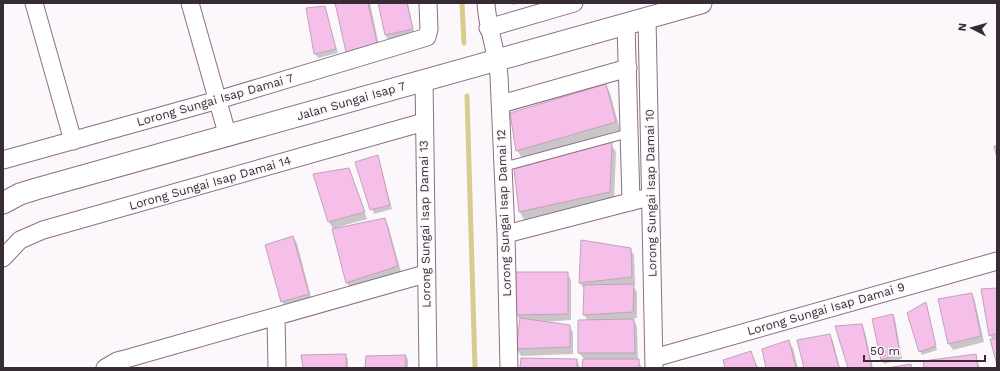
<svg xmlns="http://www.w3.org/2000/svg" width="1000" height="371" font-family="'Work Sans',sans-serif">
	<rect width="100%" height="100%" fill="#fcf7fb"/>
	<path fill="#0003" d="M 336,3 L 370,3 L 380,50 L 351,58 L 347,52 Z
		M 379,3 L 408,3 L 414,33 L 388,39 L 385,35 Z
		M 511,3 L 523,3 L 512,5 Z
		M 324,7 L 338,53 L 318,58 L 315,54 Z
		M 606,85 L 610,93 L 620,130 L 522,158 L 517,150 Z
		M 611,144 L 616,152 L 614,200 L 524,220 L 520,212 Z
		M 378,156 L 392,209 L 374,214 L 357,162 Z
		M 349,169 L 367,219 L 338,227 L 339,229 L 385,219 L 388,225 L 401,272 L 351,289 L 347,283 L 334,230 L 329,222 L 314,175 Z
		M 293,237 L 297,243 L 312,301 L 286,308 L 282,301 Z
		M 582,241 L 630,249 L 634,255 L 635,284 L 632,284 L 637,292 L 637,318 L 633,318 L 637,327 L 638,360 L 642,368 L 583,368 L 584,359 L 579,353 L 588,321 L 584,315 L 584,289 L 580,283 Z
		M 516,273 L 567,273 L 571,280 L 571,320 L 543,322 L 569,325 L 573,332 L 573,354 L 521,356 L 517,349 L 521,322 L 517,315 Z
		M 997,289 L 997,338 L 994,339 L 997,340 L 997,361 L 993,340 L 990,335 Z
		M 972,294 L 975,301 L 984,342 L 953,350 L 949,344 L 939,300 Z
		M 926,304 L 937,350 L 922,355 L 920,351 Z
		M 893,315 L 895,319 L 902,359 L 884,364 L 882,360 Z
		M 862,325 L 865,332 L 873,368 L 849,368 Z
		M 829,335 L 833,341 L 840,368 L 805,368 Z
		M 789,342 L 793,348 L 798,368 L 767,368 Z
		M 751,353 L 758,368 L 726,368 Z
		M 345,355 L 348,359 L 348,368 L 304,368 Z
		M 975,355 L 980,368 L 925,368 Z
		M 406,356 L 408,360 L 408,368 L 366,368 Z
		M 577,360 L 580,368 L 521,368 Z"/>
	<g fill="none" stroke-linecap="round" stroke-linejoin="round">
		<path stroke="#d8cb8c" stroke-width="5" d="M 462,3 L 464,43
			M 467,96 L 475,368"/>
	</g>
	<path fill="#f5bfea" stroke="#bfa4b9" d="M 335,3 L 368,3 L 377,43 L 346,52 Z
		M 378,3 L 407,3 L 413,29 L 385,35 Z
		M 325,6 L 336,49 L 314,54 L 306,8 Z
		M 606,84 L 616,122 L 516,151 L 510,113 Z
		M 612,142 L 610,192 L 519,212 L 514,169 Z
		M 994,146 L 997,146 L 997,158 Z
		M 378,155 L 390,205 L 370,210 L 355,162 Z
		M 349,168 L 365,212 L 328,222 L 313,174 Z
		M 385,218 L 398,266 L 346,283 L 332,229 Z
		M 293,236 L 309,294 L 281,302 L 265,245 Z
		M 581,240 L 631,248 L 632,277 L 579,283 Z
		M 515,272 L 568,272 L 568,314 L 516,315 Z
		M 634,284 L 633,312 L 583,315 L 584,285 Z
		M 997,288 L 997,333 L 989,336 L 981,289 Z
		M 972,293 L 981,336 L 948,344 L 938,299 Z
		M 926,302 L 936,346 L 919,352 L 907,313 Z
		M 893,314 L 900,354 L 881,360 L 872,319 Z
		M 520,318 L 570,325 L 570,347 L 516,349 Z
		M 634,319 L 635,353 L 578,353 L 578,320 Z
		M 862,324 L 872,368 L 848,368 L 835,326 Z
		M 830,334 L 839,368 L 804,368 L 797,340 Z
		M 990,339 L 997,339 L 997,365 Z
		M 789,340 L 796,368 L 766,368 L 762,349 Z
		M 751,351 L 757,368 L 725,368 L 723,360 Z
		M 346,354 L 346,368 L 303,368 L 301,355 Z
		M 976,354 L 978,368 L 924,368 L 923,361 Z
		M 406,355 L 405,368 L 365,368 L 366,356 Z
		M 521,358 L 577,359 L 577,368 L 520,368 Z
		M 583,359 L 639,359 L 639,368 L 582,368 Z
		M 911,364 L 912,368 L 887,368 Z"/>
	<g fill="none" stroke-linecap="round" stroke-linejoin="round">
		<defs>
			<path id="service" d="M 503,167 L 629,133"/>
			<path id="minor" d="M 34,3 L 73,141
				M 190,3 L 228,137
				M 486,3 C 487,28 497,51 499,76 L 506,234 L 509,368
				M 647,18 L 654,368
				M 626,24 L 631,202
				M 488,28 L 574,3
				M 424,79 L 428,368
				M 501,104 L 628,68
				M 3,160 L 218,100 L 427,37 L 429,29 L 428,3
				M 506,234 L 641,199
				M 3,258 L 20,240 L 43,230 L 424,122
				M 276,317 L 277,368
				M 654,358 L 997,261
				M 105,368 L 117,361 L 129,358 L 425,274"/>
			<path id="tertiary" d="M 3,203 L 20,194 L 36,189 L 701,3"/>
		</defs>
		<use href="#service" stroke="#897084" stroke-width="10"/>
		<use href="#minor" stroke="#897084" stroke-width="19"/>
		<use href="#tertiary" stroke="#897084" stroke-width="23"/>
		<use href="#service" stroke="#fff" stroke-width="8"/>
		<use href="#minor" stroke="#fff" stroke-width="17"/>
		<use href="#tertiary" stroke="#fff" stroke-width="21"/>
	</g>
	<g text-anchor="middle" stroke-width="3.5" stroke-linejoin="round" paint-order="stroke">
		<g font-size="12" fill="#372c35" stroke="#fcf7fb">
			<text transform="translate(215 100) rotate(-16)" y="4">Lorong Sungai Isap Damai 7</text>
			<text transform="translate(351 101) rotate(-16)" y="4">Jalan Sungai Isap 7</text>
			<text transform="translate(210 183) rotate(-16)" y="4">Lorong Sungai Isap Damai 14</text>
			<text transform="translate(651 193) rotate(-91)" y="4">Lorong Sungai Isap Damai 10</text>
			<text transform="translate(504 213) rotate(-92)" y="4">Lorong Sungai Isap Damai 12</text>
			<text transform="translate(425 224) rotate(-91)" y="4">Lorong Sungai Isap Damai 13</text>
			<text transform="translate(826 309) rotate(-16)" y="4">Lorong Sungai Isap Damai 9</text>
		</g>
	</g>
	<rect width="1000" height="371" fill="none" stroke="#372c35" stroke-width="8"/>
	<g transform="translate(972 28) rotate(276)" stroke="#fcf7fb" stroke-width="3" paint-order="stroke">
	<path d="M0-3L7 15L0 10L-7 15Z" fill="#372c35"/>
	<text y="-6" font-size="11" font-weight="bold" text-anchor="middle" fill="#372c35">N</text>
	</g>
	<path d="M864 355v6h121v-6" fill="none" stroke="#372c35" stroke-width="2"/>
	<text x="870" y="355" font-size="12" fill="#372c35" stroke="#fcf7fb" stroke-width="3" paint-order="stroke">50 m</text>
</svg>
